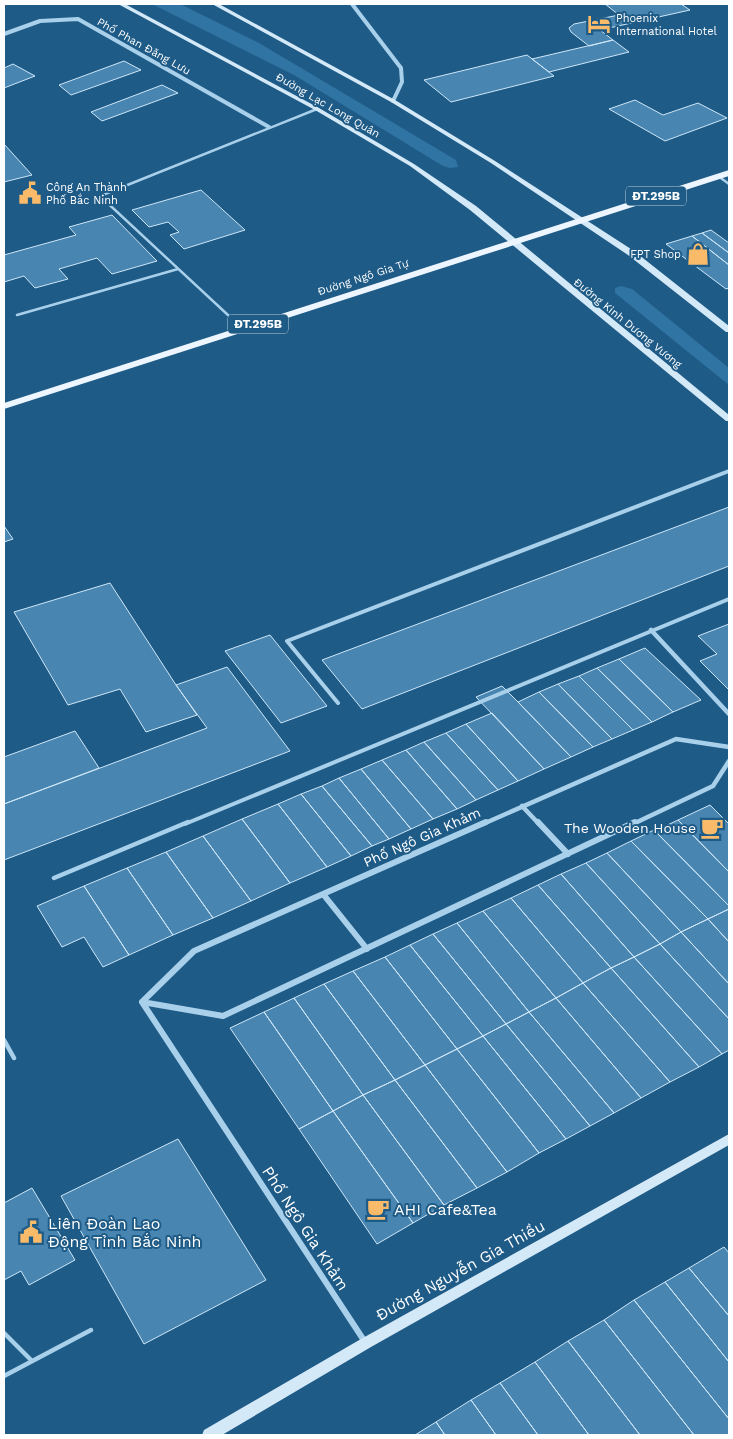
<svg xmlns="http://www.w3.org/2000/svg" width="733" height="1439" font-family="'Work Sans',sans-serif">
	<rect width="100%" height="100%" fill="#1f5b87"/>
	<path fill="#3074a4" d="M 152,4 L 180,4 L 259,43 L 456,160 L 458,167 L 450,168 L 443,166 L 294,75 Z
		M 621,286 L 632,289 L 729,368 L 729,385 L 615,293 L 615,288 Z"/>
	<path fill="#4885b0" stroke="#cee7f8" d="M 605,4 L 681,4 L 690,10 L 600,30 L 613,40 L 589,46 L 571,32 L 569,28 L 574,24 L 619,15 Z
		M 613,40 L 629,52 L 549,72 L 532,59 Z
		M 527,55 L 554,76 L 451,102 L 424,80 Z
		M 124,61 L 141,70 L 71,95 L 59,85 Z
		M 13,64 L 35,76 L 4,88 L 4,68 Z
		M 162,85 L 178,93 L 102,121 L 91,112 Z
		M 635,100 L 663,115 L 698,103 L 727,118 L 665,141 L 609,109 Z
		M 4,144 L 32,175 L 4,182 Z
		M 201,190 L 245,230 L 184,249 L 170,235 L 179,232 L 168,222 L 149,227 L 132,210 Z
		M 112,215 L 157,261 L 112,274 L 97,258 L 59,269 L 68,279 L 35,288 L 24,276 L 4,282 L 4,255 L 76,235 L 69,227 Z
		M 711,230 L 729,243 L 729,253 L 702,233 Z
		M 702,233 L 729,253 L 729,265 L 692,236 Z
		M 692,236 L 729,265 L 729,288 L 726,289 L 666,244 Z
		M 729,507 L 729,566 L 362,709 L 322,660 Z
		M 4,526 L 13,539 L 4,542 Z
		M 110,583 L 176,685 L 197,715 L 146,732 L 120,689 L 68,705 L 14,612 Z
		M 729,624 L 729,690 L 700,661 L 717,654 L 698,636 Z
		M 270,635 L 327,706 L 281,723 L 225,651 Z
		M 645,648 L 701,700 L 673,712 L 619,659 Z
		M 619,659 L 673,712 L 652,722 L 597,668 Z
		M 227,667 L 290,751 L 4,860 L 4,804 L 207,728 L 176,685 Z
		M 597,668 L 652,722 L 633,730 L 579,676 Z
		M 579,676 L 633,730 L 612,739 L 558,684 Z
		M 558,684 L 612,739 L 593,747 L 539,692 Z
		M 502,686 L 518,702 L 571,757 L 544,769 L 476,697 Z
		M 539,692 L 593,747 L 571,757 L 518,702 Z
		M 492,713 L 544,769 L 518,781 L 466,724 Z
		M 466,724 L 518,781 L 498,790 L 446,733 Z
		M 75,731 L 99,768 L 4,804 L 4,757 Z
		M 446,733 L 498,790 L 476,800 L 424,742 Z
		M 424,742 L 476,800 L 457,809 L 406,750 Z
		M 406,750 L 457,809 L 433,819 L 382,760 Z
		M 382,760 L 433,819 L 411,829 L 361,769 Z
		M 361,769 L 411,829 L 389,839 L 339,778 Z
		M 339,778 L 389,839 L 372,846 L 322,786 Z
		M 322,786 L 372,846 L 351,856 L 301,794 Z
		M 301,794 L 351,856 L 327,867 L 278,804 Z
		M 278,804 L 327,867 L 290,883 L 242,819 Z
		M 710,805 L 729,824 L 729,872 L 678,820 Z
		M 242,819 L 290,883 L 251,901 L 203,836 Z
		M 678,820 L 729,872 L 729,906 L 655,831 Z
		M 654,830 L 729,906 L 729,909 L 708,919 L 631,841 Z
		M 203,836 L 251,901 L 213,918 L 166,852 Z
		M 631,841 L 708,919 L 681,932 L 607,853 Z
		M 166,852 L 213,918 L 173,935 L 127,868 Z
		M 607,853 L 681,932 L 660,944 L 586,863 Z
		M 586,863 L 660,944 L 634,957 L 561,874 Z
		M 127,868 L 173,935 L 129,955 L 84,886 Z
		M 561,874 L 634,957 L 611,968 L 538,885 Z
		M 538,885 L 611,968 L 583,983 L 511,898 Z
		M 84,886 L 129,955 L 103,967 L 84,937 L 62,947 L 37,906 Z
		M 511,898 L 583,983 L 556,998 L 483,911 Z
		M 729,909 L 729,942 L 708,919 Z
		M 483,911 L 556,998 L 529,1012 L 457,923 Z
		M 708,919 L 729,942 L 729,984 L 681,932 Z
		M 457,923 L 529,1012 L 506,1024 L 433,934 Z
		M 681,932 L 729,984 L 729,1019 L 660,944 Z
		M 433,934 L 506,1024 L 483,1036 L 410,945 Z
		M 660,944 L 729,1019 L 729,1050 L 722,1054 L 634,957 Z
		M 410,945 L 483,1036 L 457,1049 L 385,957 Z
		M 385,957 L 457,1049 L 425,1065 L 353,971 Z
		M 634,957 L 722,1054 L 699,1067 L 611,968 Z
		M 611,968 L 699,1067 L 670,1082 L 583,983 Z
		M 353,971 L 425,1065 L 395,1080 L 324,984 Z
		M 583,983 L 670,1082 L 641,1098 L 556,998 Z
		M 324,984 L 395,1080 L 363,1095 L 294,998 Z
		M 294,998 L 363,1095 L 333,1111 L 264,1012 Z
		M 556,998 L 641,1098 L 614,1113 L 529,1012 Z
		M 264,1012 L 333,1111 L 299,1129 L 230,1028 Z
		M 529,1012 L 614,1113 L 590,1126 L 506,1024 Z
		M 506,1024 L 590,1126 L 566,1139 L 483,1036 Z
		M 483,1036 L 566,1139 L 539,1153 L 457,1049 Z
		M 457,1049 L 539,1153 L 507,1172 L 425,1065 Z
		M 425,1065 L 507,1172 L 477,1188 L 395,1080 Z
		M 395,1080 L 477,1188 L 444,1205 L 363,1095 Z
		M 363,1095 L 444,1205 L 413,1223 L 333,1111 Z
		M 333,1111 L 413,1223 L 377,1244 L 299,1129 Z
		M 178,1139 L 266,1280 L 144,1344 L 61,1196 Z
		M 32,1188 L 75,1260 L 29,1285 L 21,1271 L 4,1280 L 4,1203 Z
		M 724,1247 L 729,1253 L 729,1316 L 689,1268 Z
		M 689,1268 L 729,1316 L 729,1362 L 665,1282 Z
		M 665,1282 L 729,1362 L 729,1419 L 634,1300 Z
		M 634,1300 L 729,1419 L 729,1435 L 694,1435 L 604,1320 Z
		M 604,1320 L 694,1435 L 640,1435 L 568,1341 Z
		M 568,1341 L 640,1435 L 589,1435 L 535,1362 Z
		M 535,1362 L 589,1435 L 538,1435 L 500,1383 Z
		M 500,1383 L 538,1435 L 496,1435 L 471,1400 Z
		M 471,1400 L 496,1435 L 445,1435 L 436,1422 Z
		M 436,1422 L 445,1435 L 415,1435 Z"/>
	<g fill="none" stroke-linecap="round" stroke-linejoin="round">
		<path stroke="#a9d0ea" stroke-width="2.5" d="M 718,176 L 729,184
			M 17,315 L 178,269
			M 243,329 L 100,196 L 317,109"/>
		<path stroke="#a9d0ea" stroke-width="4" d="M 338,703 L 287,641 L 729,471
			M 185,824 L 729,599"/>
		<path stroke="#a9d0ea" stroke-width="4.5" d="M 54,878 L 188,822
			M 4,1040 L 14,1058
			M 4,1333 L 32,1361
			M 4,1376 L 91,1330"/>
		<path stroke="#a9d0ea" stroke-width="4" d="M 352,4 L 401,68 L 402,82 L 393,101
			M 4,34 L 40,21 L 78,19 L 269,127"/>
		<path stroke="#a9d0ea" stroke-width="4.5" d="M 651,630 L 729,714
			M 522,806 L 539,824
			M 483,824 L 676,739 L 729,747
			M 633,824 L 713,786 L 729,761"/>
		<path stroke="#a9d0ea" stroke-width="6" d="M 538,822 L 568,854
			M 323,894 L 367,949
			M 142,1002 L 194,951 L 486,822
			M 142,1002 L 223,1016 L 635,822
			M 142,1002 L 365,1342"/>
		<path fill="#d4e9f8" fill-rule="evenodd" d="M 118,4 L 125,4 L 319,108 L 414,164 L 476,206 L 729,415 L 729,421 L 726,421 L 470,210 L 410,166 L 315,110 Z
			M 212,4 L 219,4 L 395,100 L 495,161 L 634,251 L 729,326 L 729,332 L 726,332 L 628,255 L 491,163 L 391,102 Z
			M 729,1134 L 729,1145 L 371,1347 L 222,1435 L 202,1435 L 204,1430 L 361,1339 Z"/>
		<path fill="#edf6fe" fill-rule="evenodd" d="M 729,170 L 729,176 L 4,409 L 4,403 Z"/>
	</g>
	<defs>
		<symbol id="hotel-bare" viewBox="-9 -9 18 18"><path d="M-6-4.5h1.5V1H6V5H4.5V3h-9V5H-6ZM-4 0a1.8 1.8 0 1 1 3.6 0ZM.5 0V-2.5h3Q6-2.5 6 0Z" fill="#f9bb69" stroke="#1f5b87" stroke-width="2.5" paint-order="stroke"/></symbol>
		<symbol id="civic-bare" viewBox="-9 -9 18 18"><path d="M-.6-6.5H3V-4.5H.6V-3L4-1V1h2V6H-6V1h2V-1L-.6-3ZM-1.2 2.5V6h2.4V2.5Z" fill="#f9bb69" stroke="#1f5b87" stroke-width="2.5" paint-order="stroke"/></symbol>
		<symbol id="shop-bare" viewBox="-9 -9 18 18"><path d="M-5-2.5h2.3a2.7 3.5 0 0 1 5.4 0H5L5.5 6h-11ZM-1.5-2.5h3a1.5 2.3 0 0 0-3 0Z" fill="#f9bb69" stroke="#1f5b87" stroke-width="2.5" paint-order="stroke"/></symbol>
		<symbol id="cafe-bare" viewBox="-9 -9 18 18"><path d="M-5.5-4.5H6V0H3Q3 3.5 0 3.5H-2.5Q-5.5 3.5-5.5 0ZM3-3.2v2h1.7v-2ZM-6 4.5H4V6H-6Z" fill="#f9bb69" stroke="#1f5b87" stroke-width="2.5" paint-order="stroke"/></symbol>
	</defs>
	<g fill-rule="evenodd">
		<use href="#hotel-bare" x="583" y="8" width="32" height="32"/>
		<use href="#civic-bare" x="14" y="177" width="32" height="32"/>
		<use href="#shop-bare" x="682" y="238" width="32" height="32"/>
		<use href="#cafe-bare" x="696" y="812" width="32" height="32"/>
		<use href="#cafe-bare" x="362" y="1193" width="32" height="32"/>
		<use href="#civic-bare" x="15" y="1216" width="32" height="32"/>
	</g>
	<g text-anchor="middle" stroke-width="4" stroke-linejoin="round" paint-order="stroke">
		<g font-size="11" fill="#fff" stroke="#1f5b87" text-anchor="start">
			<text x="616" y="22">Phoenix<tspan x="616" dy="13">International Hotel</tspan></text>
			<text x="46" y="191">Công An Thành<tspan x="46" dy="13">Phố Bắc Ninh</tspan></text>
			<text x="681" y="258" text-anchor="end">FPT Shop</text>
		</g>
		<g font-size="11" fill="#fff" stroke="#1f5b87">
			<text transform="translate(144 46) rotate(29)" y="4">Phố Phan Đăng Lưu</text>
			<text transform="translate(328 105) rotate(30)" y="4">Đường Lạc Long Quân</text>
			<text transform="translate(363 277) rotate(-18)" y="4">Đường Ngô Gia Tự</text>
			<text transform="translate(628 323) rotate(39)" y="4">Đường Kinh Dương Vương</text>
		</g>
		<g fill="#1f5b87" stroke="#bccedb" stroke-width="1">
			<rect x="626" y="186.5" width="60" height="19" rx="4"/>
			<rect x="228" y="314.5" width="60" height="19" rx="4"/>
		</g>
		<g font-size="12" font-weight="bold" fill="#fff">
			<text x="656" y="200">ĐT.295B</text>
			<text x="258" y="328">ĐT.295B</text>
		</g>
		<g font-size="14" fill="#fff" stroke="#1f5b87" text-anchor="end">
			<text x="696" y="833">The Wooden House</text>
		</g>
		<g font-size="14" fill="#fff" stroke="#1f5b87">
			<text transform="translate(422 837) rotate(-24)" y="5">Phố Ngô Gia Khảm</text>
		</g>
		<g font-size="16" fill="#fff" stroke="#1f5b87" text-anchor="start">
			<text x="394" y="1215">AHI Cafe&amp;Tea</text>
			<text x="48" y="1229">Liên Đoàn Lao<tspan x="48" dy="18">Động Tỉnh Bắc Ninh</tspan></text>
		</g>
		<g font-size="16" fill="#fff" stroke="#1f5b87">
			<text transform="translate(306 1228) rotate(57)" y="6">Phố Ngô Gia Khảm</text>
			<text transform="translate(460 1270) rotate(-29)" y="6">Đường Nguyễn Gia Thiều</text>
		</g>
	</g>
	<rect width="733" height="1439" fill="none" stroke="#ffffff" stroke-width="10"/>
</svg>
